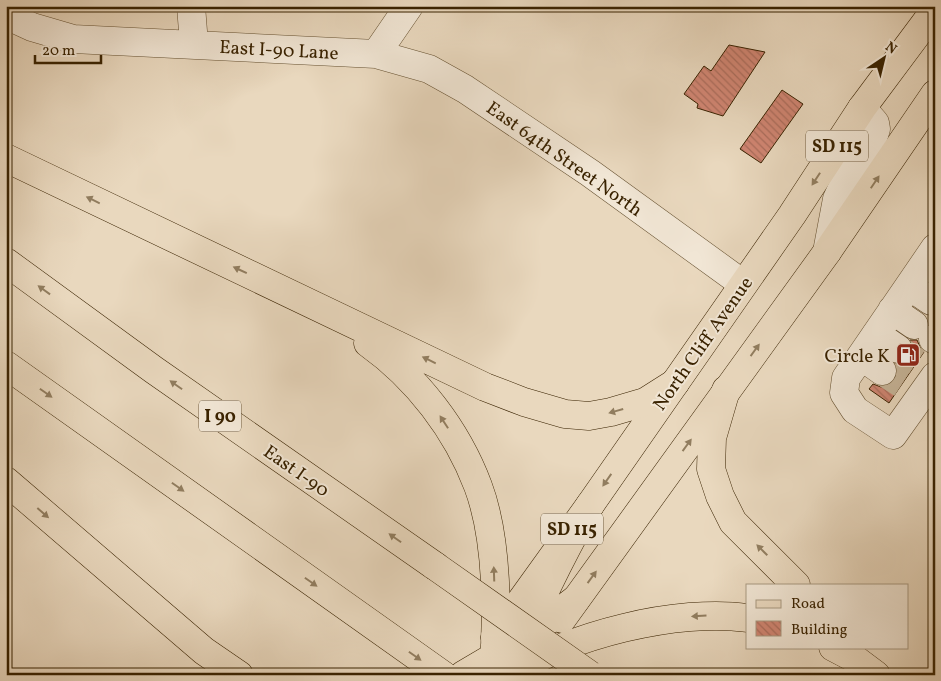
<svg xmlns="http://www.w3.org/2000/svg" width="941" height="681" font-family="Vollkorn,serif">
	<defs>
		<pattern id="building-back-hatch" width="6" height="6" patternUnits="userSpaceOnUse" patternTransform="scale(1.25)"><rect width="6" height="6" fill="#d08572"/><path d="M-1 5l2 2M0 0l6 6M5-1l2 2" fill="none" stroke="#aa6c5b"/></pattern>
	</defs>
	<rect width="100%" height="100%" fill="#e9d8be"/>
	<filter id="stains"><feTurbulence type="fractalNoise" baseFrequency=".004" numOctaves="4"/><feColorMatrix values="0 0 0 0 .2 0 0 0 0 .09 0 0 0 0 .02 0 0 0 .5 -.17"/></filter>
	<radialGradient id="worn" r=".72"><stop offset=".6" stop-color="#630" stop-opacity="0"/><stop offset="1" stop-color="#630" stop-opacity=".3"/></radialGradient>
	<path fill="url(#building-back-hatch)" stroke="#392200" d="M 729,45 L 765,52 L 723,116 L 697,108 L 698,104 L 684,94 L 704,66 L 711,71 Z
		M 782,90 L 803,104 L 761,163 L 740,149 Z
		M 910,340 L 917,340 L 920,347 L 924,352 L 889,403 L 869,389 L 873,384 L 881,387 L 889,385 L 894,380 L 897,373 L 896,364 L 904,363 L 911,357 L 914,350 Z"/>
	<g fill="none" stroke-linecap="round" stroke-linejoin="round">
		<path stroke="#c6b498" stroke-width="28" stroke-dasharray="28 14" stroke-linecap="butt" d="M 898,349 L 917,362
			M 882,371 L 902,384"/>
		<defs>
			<path id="minor" d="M 191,6 L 194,44
				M 6,15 L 32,27 L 73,39 L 376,54 L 429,69 L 465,89 L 590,173 L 743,284
				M 376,54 L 409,6
				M 935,248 L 846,378 L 844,393 L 855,410 L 893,435 L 935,376
				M 827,252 L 837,199 L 847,177 L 872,141 L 876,129 L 875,123 L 862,108
				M 909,286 L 931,301
				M 892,310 L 914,325
				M 876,334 L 898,349
				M 933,339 L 935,340
				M 861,356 L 882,371"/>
			<path id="major" d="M 562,619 L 827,252 L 935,94
				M 495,637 L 590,505 L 792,215 L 862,108 L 935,10"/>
			<path id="highway" d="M 6,158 L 485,387 L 524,402 L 565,414 L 589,416 L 611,412 L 645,402 L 675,383
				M 6,262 L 154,370 L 435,566
				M 368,343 C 417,378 457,430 478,486 C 498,539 498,619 493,675
				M 6,365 L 443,675
				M 726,390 L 712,438 L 711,469 L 720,496 L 733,522 L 796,585
				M 6,481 L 204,651 L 239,675
				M 833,647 L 852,657 L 876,675
				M 519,652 C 538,601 563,553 590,505
				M 463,675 L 524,639 L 576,599
				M 510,675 C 566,635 680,608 747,618"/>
		</defs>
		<use href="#minor" stroke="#655030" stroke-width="29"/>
		<use href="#major" stroke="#392200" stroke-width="29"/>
		<use href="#highway" stroke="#392200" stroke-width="29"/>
		<use href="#minor" stroke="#f1e6d5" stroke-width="28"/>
		<use href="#major" stroke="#e9d8be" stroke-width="28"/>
		<use href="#highway" stroke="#e9d8be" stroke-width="28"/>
		<defs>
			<path id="highway-bridge" d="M 435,566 L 590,675"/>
		</defs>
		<use href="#highway-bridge" stroke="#392200" stroke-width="29" stroke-linecap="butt"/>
		<use href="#highway-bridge" stroke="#e9d8be" stroke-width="28"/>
	</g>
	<defs><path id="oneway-solid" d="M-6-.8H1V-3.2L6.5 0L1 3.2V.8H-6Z" transform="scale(1.25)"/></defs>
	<g fill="#917d5f">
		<use href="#oneway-solid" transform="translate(816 179) rotate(123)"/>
		<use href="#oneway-solid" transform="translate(875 182) rotate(-56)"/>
		<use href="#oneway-solid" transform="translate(93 200) rotate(-154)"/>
		<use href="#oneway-solid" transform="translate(240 270) rotate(-155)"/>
		<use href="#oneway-solid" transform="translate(44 290) rotate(-144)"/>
		<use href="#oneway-solid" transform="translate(755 350) rotate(-54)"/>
		<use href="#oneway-solid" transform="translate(429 360) rotate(-154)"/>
		<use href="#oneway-solid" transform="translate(176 385) rotate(-145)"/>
		<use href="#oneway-solid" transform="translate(46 393) rotate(35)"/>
		<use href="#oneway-solid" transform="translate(616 411) rotate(164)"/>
		<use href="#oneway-solid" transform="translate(444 422) rotate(-123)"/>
		<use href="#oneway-solid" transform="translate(687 445) rotate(-54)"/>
		<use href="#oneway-solid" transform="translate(607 480) rotate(125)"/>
		<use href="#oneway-solid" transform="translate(178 487) rotate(35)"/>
		<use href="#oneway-solid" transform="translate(43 513) rotate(41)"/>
		<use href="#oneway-solid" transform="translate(395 538) rotate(-145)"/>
		<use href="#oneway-solid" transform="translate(762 550) rotate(-135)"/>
		<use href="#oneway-solid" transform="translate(494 574) rotate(-92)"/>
		<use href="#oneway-solid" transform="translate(592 577) rotate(-54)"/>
		<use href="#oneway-solid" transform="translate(311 582) rotate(35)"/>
		<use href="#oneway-solid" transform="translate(699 616) rotate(177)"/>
		<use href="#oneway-solid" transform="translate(415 656) rotate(35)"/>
	</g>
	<defs>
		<symbol id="fuel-square" viewBox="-11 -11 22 22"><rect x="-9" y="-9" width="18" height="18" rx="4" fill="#8f2418" stroke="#f1e6d5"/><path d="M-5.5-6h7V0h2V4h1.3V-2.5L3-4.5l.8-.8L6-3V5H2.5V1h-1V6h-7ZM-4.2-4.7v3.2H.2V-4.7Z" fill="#fff"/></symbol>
	</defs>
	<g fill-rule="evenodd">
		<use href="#fuel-square" x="894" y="341" width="28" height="28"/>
	</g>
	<g text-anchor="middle" stroke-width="4" stroke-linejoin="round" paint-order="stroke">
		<g fill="#f1e6d5" stroke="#705d40" stroke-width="1">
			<rect x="806" y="130.5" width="62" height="31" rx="4"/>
			<rect x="199" y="400.5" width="42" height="31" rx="4"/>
			<rect x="541" y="513.5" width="62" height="31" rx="4"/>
		</g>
		<g font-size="18" font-weight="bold" fill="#392200">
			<text x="837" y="152">SD 115</text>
			<text x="220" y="422">I 90</text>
			<text x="572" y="535">SD 115</text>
		</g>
		<g font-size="19" fill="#392200" stroke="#f1e6d5">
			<text transform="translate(279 49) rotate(3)" y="7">East I-90 Lane</text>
			<text transform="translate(565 158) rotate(35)" y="7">East 64th Street North</text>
			<text transform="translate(702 343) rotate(-55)" y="7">North Cliff Avenue</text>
			<text transform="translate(297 470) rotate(35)" y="7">East I-90</text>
		</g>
		<g font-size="19" fill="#392200" stroke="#f1e6d5" text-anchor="end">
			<text x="890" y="362">Circle K</text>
		</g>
	</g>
	<rect width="941" height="681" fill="none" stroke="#e9d8be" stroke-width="25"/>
	<rect x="8" y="8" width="926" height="666" fill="none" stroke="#392200" stroke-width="2.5"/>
	<rect x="12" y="12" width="916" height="656" fill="none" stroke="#392200"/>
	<rect x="746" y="584" width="162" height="65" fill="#f1e6d5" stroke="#a79880"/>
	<rect x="756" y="600" width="25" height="8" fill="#e9d8be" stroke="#a79880"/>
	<text x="791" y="608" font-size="15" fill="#392200">Road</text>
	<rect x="756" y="621" width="25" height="15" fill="url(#building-back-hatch)" stroke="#a79880"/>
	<text x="791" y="634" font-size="15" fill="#392200">Building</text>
	<g transform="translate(884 58) rotate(35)" stroke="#f1e6d5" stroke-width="4" paint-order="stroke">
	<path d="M0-4L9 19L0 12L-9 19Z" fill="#392200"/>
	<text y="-8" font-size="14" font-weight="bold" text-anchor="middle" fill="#392200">N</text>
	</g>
	<path d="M35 55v8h66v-8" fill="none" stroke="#392200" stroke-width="2.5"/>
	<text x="42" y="55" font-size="15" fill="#392200" stroke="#f1e6d5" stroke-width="4" paint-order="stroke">20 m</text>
	<rect width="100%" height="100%" filter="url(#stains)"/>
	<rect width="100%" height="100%" fill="url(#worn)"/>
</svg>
